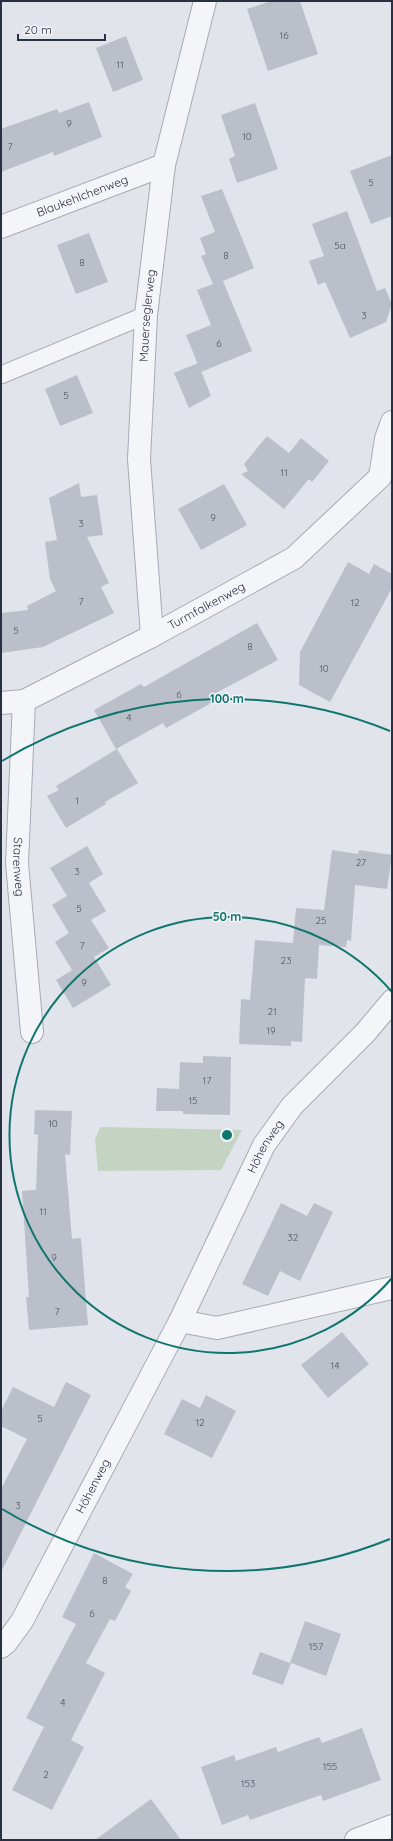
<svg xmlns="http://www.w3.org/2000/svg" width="393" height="1841" font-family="Quicksand,sans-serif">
	<rect width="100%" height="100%" fill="#e1e4ea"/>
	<path fill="#c5d4c2" d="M 100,1127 L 242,1130 L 221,1170 L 98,1171 L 95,1140 Z"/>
	<path fill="#bbbfca" d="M 271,1 L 300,1 L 318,54 L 268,71 L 247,9 Z
		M 126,36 L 143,80 L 113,92 L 96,48 Z
		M 89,102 L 102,137 L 54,156 L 53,152 L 1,172 L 1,129 L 57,109 L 59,113 Z
		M 255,103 L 278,169 L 237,183 L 229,159 L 235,156 L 221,115 Z
		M 392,155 L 392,216 L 371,224 L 350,171 Z
		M 222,189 L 254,268 L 223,281 L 252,351 L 201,372 L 186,335 L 211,325 L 197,290 L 213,284 L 201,256 L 206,254 L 200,238 L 215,232 L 201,196 Z
		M 347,211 L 377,291 L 385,288 L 392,304 L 386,322 L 350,338 L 325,282 L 318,285 L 309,261 L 324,256 L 312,224 Z
		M 89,233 L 108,282 L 76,294 L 57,245 Z
		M 198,363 L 211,396 L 189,408 L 174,373 Z
		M 77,375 L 93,413 L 60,426 L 45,389 Z
		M 267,436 L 289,453 L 301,438 L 329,461 L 312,482 L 309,479 L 284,509 L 241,474 L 248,471 L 244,464 Z
		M 79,483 L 81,497 L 97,495 L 103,535 L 87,537 L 109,583 L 101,587 L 114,613 L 43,647 L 1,653 L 1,613 L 28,610 L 27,606 L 56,591 L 50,579 L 45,542 L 57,540 L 49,498 Z
		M 224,484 L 247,525 L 201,550 L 178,509 Z
		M 348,562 L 369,574 L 374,564 L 392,574 L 392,588 L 330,702 L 299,685 L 300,652 Z
		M 257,623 L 278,660 L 212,695 L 215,701 L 166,728 L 163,723 L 116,749 L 94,710 L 141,684 L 144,687 Z
		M 117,749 L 138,783 L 105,802 L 106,804 L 66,828 L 47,796 L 59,790 L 56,786 Z
		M 87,846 L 103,874 L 89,883 L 106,911 L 91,920 L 109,948 L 94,957 L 111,985 L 73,1008 L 56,980 L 72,970 L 55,942 L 69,933 L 52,905 L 67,896 L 50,868 Z
		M 332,850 L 358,854 L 359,850 L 392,855 L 387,889 L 355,885 L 351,941 L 347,940 L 346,947 L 319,945 L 317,979 L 305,978 L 302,1042 L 291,1041 L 291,1046 L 239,1044 L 241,999 L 250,1000 L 255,940 L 293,943 L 296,908 L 324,910 Z
		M 203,1056 L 231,1057 L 230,1115 L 183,1114 L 183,1111 L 156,1111 L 157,1088 L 179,1089 L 180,1062 L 203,1063 Z
		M 35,1110 L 72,1111 L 70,1155 L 65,1154 L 72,1239 L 81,1238 L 88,1325 L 29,1330 L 26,1297 L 29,1297 L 22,1191 L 36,1190 L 38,1135 L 34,1134 Z
		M 281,1203 L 307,1216 L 314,1203 L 333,1212 L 300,1281 L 280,1271 L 268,1296 L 242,1284 Z
		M 342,1332 L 369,1364 L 328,1398 L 301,1365 Z
		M 66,1382 L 91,1395 L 1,1572 L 1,1489 L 27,1439 L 1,1426 L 1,1411 L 13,1387 L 54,1407 Z
		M 206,1395 L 236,1411 L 212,1458 L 164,1434 L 182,1399 L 200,1408 Z
		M 94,1553 L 133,1574 L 125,1587 L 131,1591 L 115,1621 L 110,1619 L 86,1663 L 105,1673 L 71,1740 L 84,1747 L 52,1810 L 12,1790 L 44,1727 L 26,1718 L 76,1624 L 62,1617 Z
		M 305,1621 L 341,1634 L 326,1676 L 291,1663 L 283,1685 L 252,1674 L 260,1652 L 290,1663 Z
		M 362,1728 L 381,1780 L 323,1801 L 321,1795 L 250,1820 L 248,1815 L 222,1825 L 201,1767 L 234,1755 L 236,1761 L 276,1747 L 278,1752 L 319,1737 L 322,1743 Z
		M 151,1799 L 181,1840 L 95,1840 Z"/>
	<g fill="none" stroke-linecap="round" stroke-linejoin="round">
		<defs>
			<path id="service" d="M 1,375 L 146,315"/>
			<g id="minor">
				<path id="s1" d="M 1,227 L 164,165"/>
				<path d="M 380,477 L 386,439 L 392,422"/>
				<path id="s2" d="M 152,636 L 139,459 L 146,315 L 164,165 L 205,1"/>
				<path id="s3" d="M 24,701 L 17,863 L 32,1032"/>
				<path id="s4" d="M 1,703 L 24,701 L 152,636 L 294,558 L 380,477"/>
				<path d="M 180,1321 L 217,1328 L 392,1288"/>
				<path id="s5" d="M 1,1647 L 6,1643 L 22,1621 L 180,1321 L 264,1145 L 292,1106 L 365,1033 L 392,1001"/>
			</g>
			<path id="tertiary" d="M 356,1840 L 392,1826"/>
		</defs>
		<use href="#service" stroke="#a6aab4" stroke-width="19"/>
		<use href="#minor" stroke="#a6aab4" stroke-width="24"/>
		<use href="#tertiary" stroke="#a6aab4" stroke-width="24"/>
		<use href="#service" stroke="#f4f5f8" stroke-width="17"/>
		<use href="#minor" stroke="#f4f5f8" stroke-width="22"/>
		<use href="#tertiary" stroke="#f4f5f8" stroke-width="22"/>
	</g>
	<g fill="none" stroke="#0f766e" stroke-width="2">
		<path d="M392 1278A218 218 0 1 1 392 992"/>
		<path d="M390 1539A436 436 0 0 1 2 1509M2 761A436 436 0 0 1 390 731"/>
	</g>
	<g text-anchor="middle" stroke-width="3" stroke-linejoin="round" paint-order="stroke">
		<g font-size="10" fill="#4e5464">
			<text x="284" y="39">16</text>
			<text x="120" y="68">11</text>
			<text x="69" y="127">9</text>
			<text x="247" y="140">10</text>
			<text x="10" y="150">7</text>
			<text x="371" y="186">5</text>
			<text x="340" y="249">5a</text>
			<text x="226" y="259">8</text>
			<text x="82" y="266">8</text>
			<text x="364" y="319">3</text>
			<text x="219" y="347">6</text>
			<text x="66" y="399">5</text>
			<text x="284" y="476">11</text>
			<text x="213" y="521">9</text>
			<text x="81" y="527">3</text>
			<text x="81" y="605">7</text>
			<text x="355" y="606">12</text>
			<text x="16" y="634">5</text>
			<text x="250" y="650">8</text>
			<text x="324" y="672">10</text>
			<text x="179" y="698">6</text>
			<text x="129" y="721">4</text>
			<text x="77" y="804">1</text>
			<text x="361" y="866">27</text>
			<text x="77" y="875">3</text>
			<text x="79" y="912">5</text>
			<text x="321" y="924">25</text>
			<text x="82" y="949">7</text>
			<text x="286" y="964">23</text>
			<text x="84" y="986">9</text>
			<text x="272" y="1015">21</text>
			<text x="271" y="1034">19</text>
			<text x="207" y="1084">17</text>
			<text x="193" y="1104">15</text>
			<text x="53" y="1127">10</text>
			<text x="43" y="1215">11</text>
			<text x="293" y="1241">32</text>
			<text x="54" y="1261">9</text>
			<text x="57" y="1315">7</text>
			<text x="335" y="1369">14</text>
			<text x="40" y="1422">5</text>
			<text x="200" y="1426">12</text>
			<text x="18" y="1509">3</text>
			<text x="105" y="1584">8</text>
			<text x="92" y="1617">6</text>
			<text x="316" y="1650">157</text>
			<text x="63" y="1706">4</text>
			<text x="330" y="1770">155</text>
			<text x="46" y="1778">2</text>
			<text x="248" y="1787">153</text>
		</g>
		<g font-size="12" fill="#293042" stroke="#f1f3f7">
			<text dy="4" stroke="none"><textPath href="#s1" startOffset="87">Blaukehlchenweg</textPath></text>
			<text dy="4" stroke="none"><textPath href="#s2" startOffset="321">Mauerseglerweg</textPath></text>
			<text dy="4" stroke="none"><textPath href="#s4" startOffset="229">Turmfalkenweg</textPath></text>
			<text dy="4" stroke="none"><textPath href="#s3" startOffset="166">Starenweg</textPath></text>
			<text dy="4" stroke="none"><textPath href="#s5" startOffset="567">Höhenweg</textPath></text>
			<text dy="4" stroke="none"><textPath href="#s5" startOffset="186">Höhenweg</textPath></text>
		</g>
	</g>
	<circle cx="227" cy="1135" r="6" fill="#0f766e" stroke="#f1f3f7" stroke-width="2"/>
	<g font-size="12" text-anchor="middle" font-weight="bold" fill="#0f766e" stroke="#f1f3f7" stroke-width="3" stroke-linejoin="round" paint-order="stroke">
		<text x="227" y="703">100 m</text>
		<text x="227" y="921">50 m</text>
	</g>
	<rect width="393" height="1841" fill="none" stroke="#293042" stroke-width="4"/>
	<path d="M18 34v6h87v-6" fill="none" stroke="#293042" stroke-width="2"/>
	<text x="24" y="34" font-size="12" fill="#293042" stroke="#f1f3f7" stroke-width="3" paint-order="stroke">20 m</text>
</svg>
